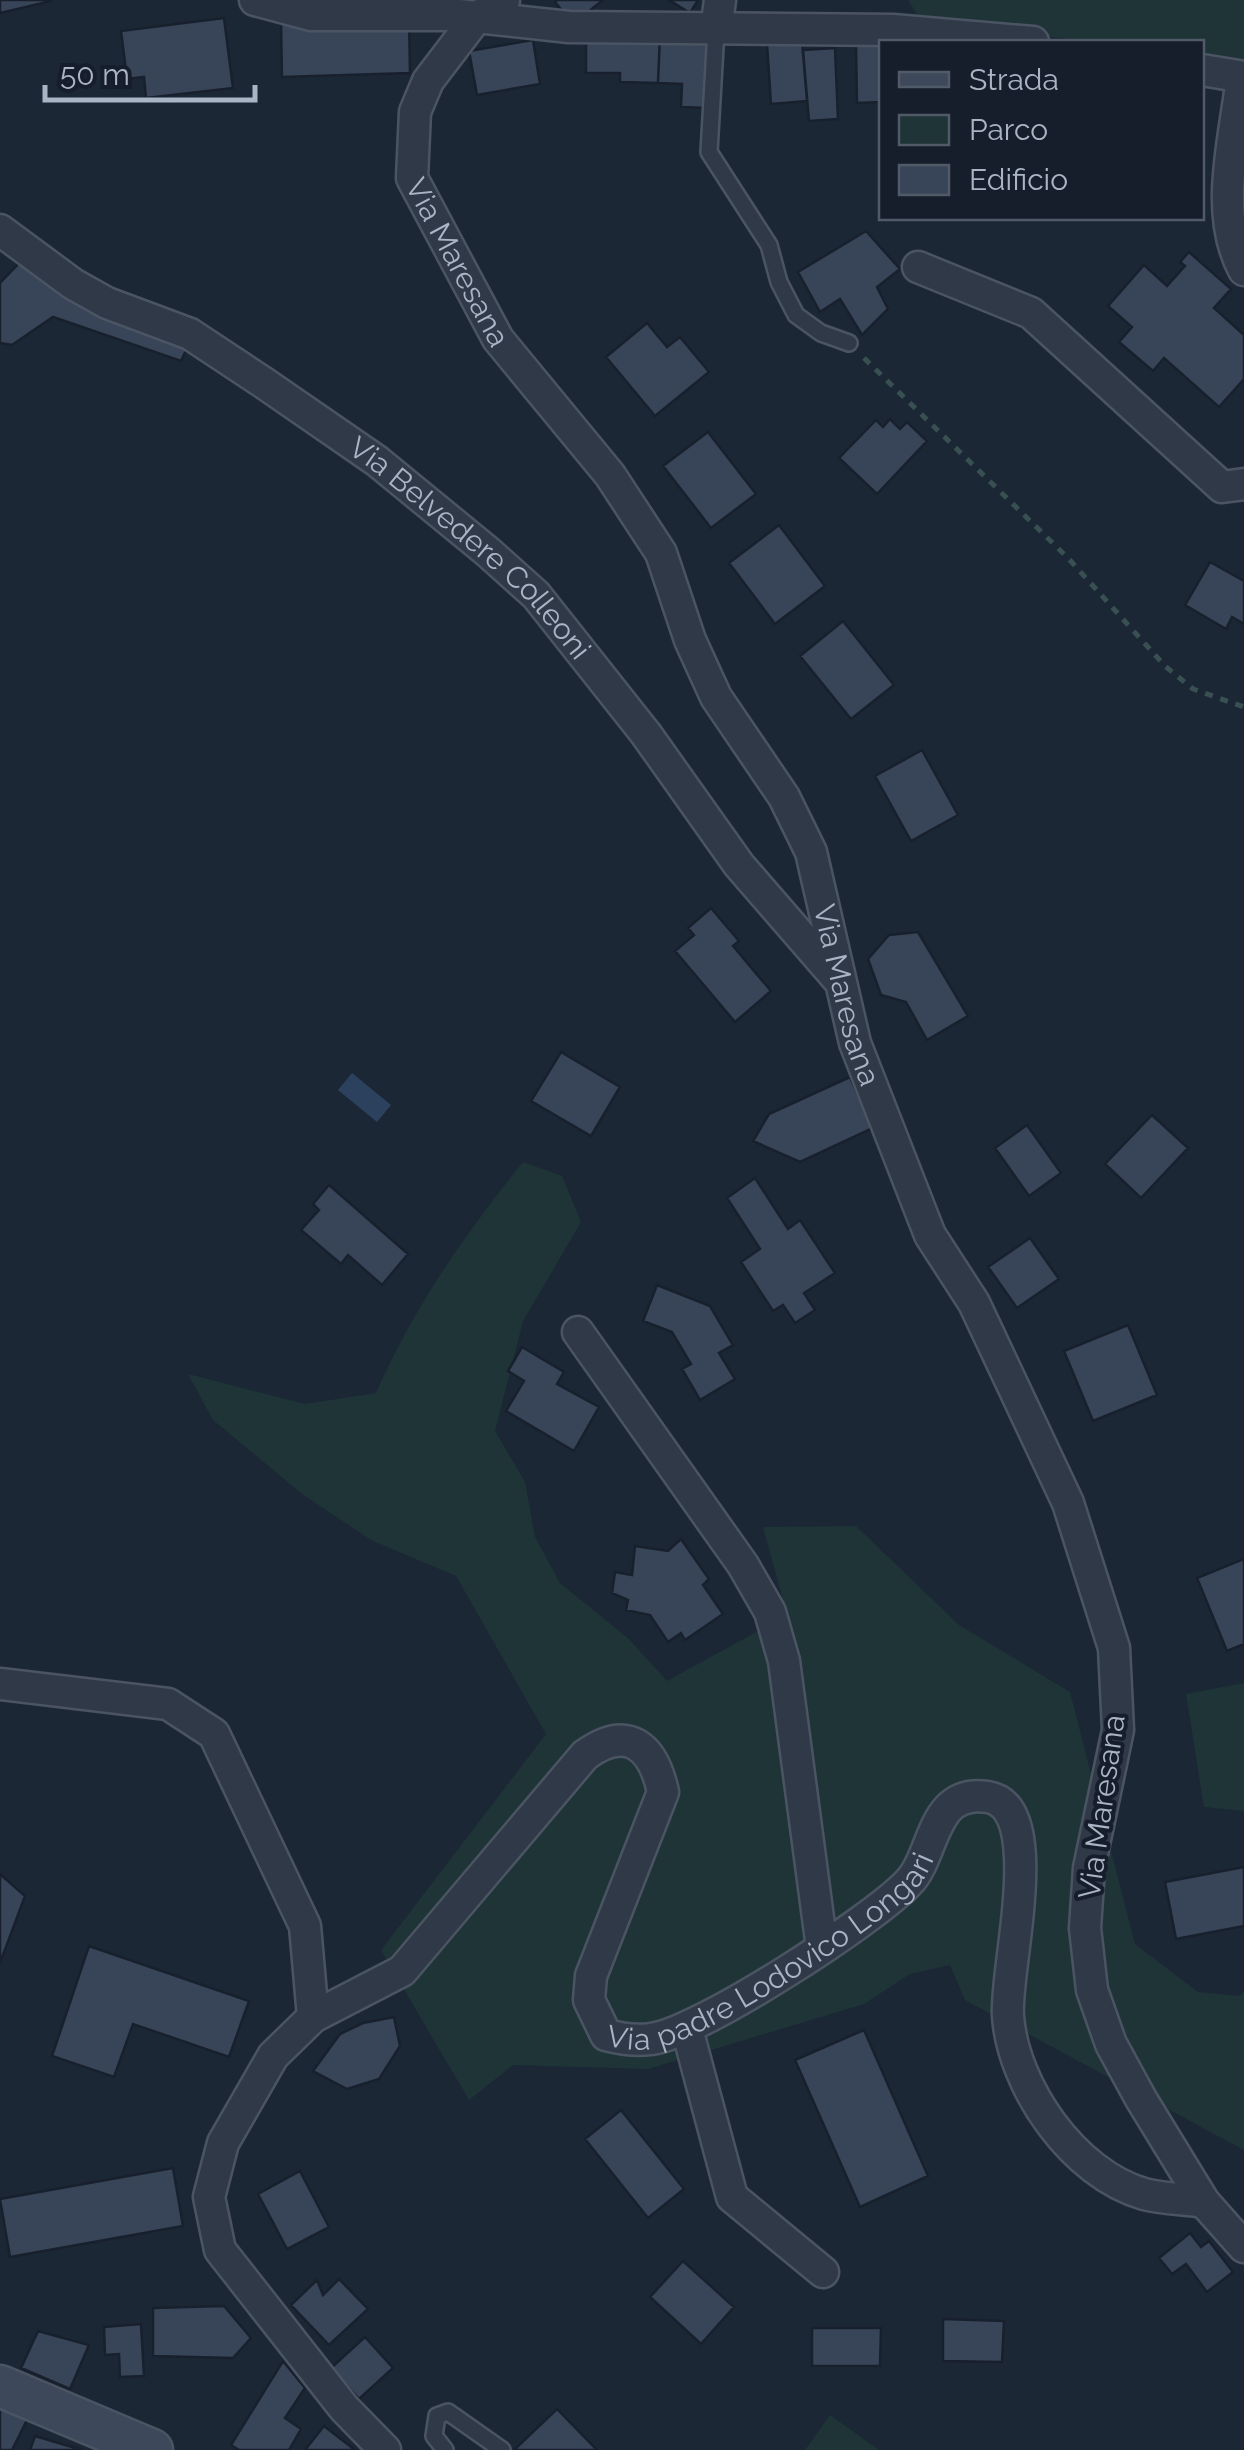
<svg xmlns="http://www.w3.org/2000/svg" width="1244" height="2450" font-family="Raleway,sans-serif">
	<rect width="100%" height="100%" fill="#1c2736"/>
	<path fill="#1e3437" d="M 908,0 L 1244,0 L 1244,62 L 1202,56 L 1202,42 L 1104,42 L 924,25 Z
		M 523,1162 L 562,1176 L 581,1222 L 523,1321 L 495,1431 L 525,1482 L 535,1537 L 560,1583 L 629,1639 L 667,1681 L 787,1615 L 763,1527 L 856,1526 L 959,1625 L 1070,1692 L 1135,1944 L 1198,1992 L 1239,1996 L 1244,1992 L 1244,2150 L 965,2000 L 950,1965 L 910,1974 L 864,2004 L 648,2069 L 513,2065 L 469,2100 L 381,1950 L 546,1734 L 456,1576 L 371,1540 L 302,1494 L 213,1420 L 188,1374 L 305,1404 L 376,1393 C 413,1309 465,1233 523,1162 Z
		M 1244,1683 L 1244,1811 L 1204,1807 L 1186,1694 Z
		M 830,2415 L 879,2450 L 805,2450 Z"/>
	<path fill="#2c415e" d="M 352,1073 L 391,1105 L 377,1122 L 338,1090 Z"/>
	<path fill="#384558" stroke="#18202d" stroke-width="2.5" d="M 0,0 L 51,0 L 51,1 L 0,13 Z
		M 558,0 L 603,0 L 573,24 L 555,2 Z
		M 669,0 L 698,0 L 690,13 Z
		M 224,18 L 233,88 L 146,98 L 144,77 L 127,79 L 121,31 Z
		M 409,18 L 410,73 L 282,77 L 281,22 Z
		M 586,33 L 660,35 L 658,83 L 620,82 L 620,73 L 586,73 Z
		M 660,35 L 710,37 L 707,108 L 681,107 L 682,84 L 658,83 Z
		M 533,40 L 540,84 L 477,95 L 469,51 Z
		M 802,42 L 807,101 L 771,104 L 767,44 Z
		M 856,45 L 882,45 L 882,102 L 857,103 Z
		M 835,48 L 838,119 L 809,121 L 803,50 Z
		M 866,231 L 900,269 L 877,287 L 888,309 L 862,335 L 840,299 L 820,312 L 798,272 Z
		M 1189,252 L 1231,289 L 1214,308 L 1244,335 L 1244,379 L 1219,407 L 1164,358 L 1153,371 L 1119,342 L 1132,327 L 1108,306 L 1144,265 L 1167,286 L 1185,266 L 1180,262 Z
		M 25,257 L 190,342 L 181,361 L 53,317 L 12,345 L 0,343 L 0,283 Z
		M 647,323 L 667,347 L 680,337 L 709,372 L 655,416 L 606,357 Z
		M 890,419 L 900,429 L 907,422 L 927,441 L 877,494 L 839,458 L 876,420 L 883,427 Z
		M 708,432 L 756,494 L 711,528 L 663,466 Z
		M 779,525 L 825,586 L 775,624 L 729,563 Z
		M 1210,562 L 1244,581 L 1244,624 L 1232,617 L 1226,629 L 1185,605 Z
		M 843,621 L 894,685 L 851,719 L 800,656 Z
		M 922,750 L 958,815 L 911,841 L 875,776 Z
		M 711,908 L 739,941 L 733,946 L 771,991 L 735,1022 L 675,951 L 694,935 L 688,928 Z
		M 918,932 L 968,1016 L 927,1040 L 906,1002 L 881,995 L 868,959 L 889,935 Z
		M 561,1052 L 620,1087 L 591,1136 L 531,1101 Z
		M 850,1077 L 873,1128 L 800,1162 L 753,1141 L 769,1114 Z
		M 1152,1115 L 1188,1148 L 1141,1198 L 1105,1164 Z
		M 1027,1125 L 1061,1173 L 1029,1196 L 995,1148 Z
		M 755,1178 L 788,1229 L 800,1220 L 835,1273 L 804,1293 L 815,1310 L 795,1323 L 783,1305 L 773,1311 L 741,1262 L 760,1249 L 727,1198 Z
		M 329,1185 L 408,1254 L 382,1285 L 348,1255 L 341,1264 L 301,1230 L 319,1210 L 313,1204 Z
		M 1030,1238 L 1059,1279 L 1017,1308 L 988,1267 Z
		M 657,1285 L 710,1306 L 733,1345 L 719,1353 L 735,1379 L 700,1400 L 682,1369 L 691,1364 L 672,1332 L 643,1321 Z
		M 1128,1325 L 1157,1395 L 1093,1421 L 1064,1351 Z
		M 522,1347 L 564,1372 L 557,1384 L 599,1407 L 574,1451 L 506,1411 L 524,1381 L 508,1371 Z
		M 681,1539 L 709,1579 L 703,1585 L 723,1614 L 685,1640 L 681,1633 L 668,1642 L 650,1615 L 626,1610 L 628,1600 L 612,1593 L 615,1572 L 632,1575 L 635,1546 L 668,1551 Z
		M 1244,1559 L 1244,1644 L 1227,1651 L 1197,1578 Z
		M 1244,1867 L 1244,1926 L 1176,1939 L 1165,1882 Z
		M 0,1874 L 25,1896 L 0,1963 Z
		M 89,1946 L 249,2001 L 229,2057 L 133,2024 L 114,2077 L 52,2056 Z
		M 394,2017 L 400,2046 L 379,2079 L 347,2089 L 313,2071 L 340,2034 L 363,2023 Z
		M 864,2030 L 928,2176 L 860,2207 L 795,2060 Z
		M 621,2110 L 684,2189 L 648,2218 L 585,2139 Z
		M 173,2168 L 183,2226 L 10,2257 L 0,2199 Z
		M 300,2171 L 329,2227 L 287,2249 L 258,2194 Z
		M 1190,2233 L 1201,2247 L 1209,2241 L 1233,2272 L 1207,2292 L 1186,2264 L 1172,2274 L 1159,2258 Z
		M 683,2261 L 734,2307 L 701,2344 L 650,2297 Z
		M 339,2279 L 368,2309 L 329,2345 L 291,2305 L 317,2280 L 323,2295 Z
		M 224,2306 L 251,2338 L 233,2358 L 153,2356 L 153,2308 Z
		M 943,2319 L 1004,2321 L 1002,2362 L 943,2361 Z
		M 141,2324 L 144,2376 L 120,2377 L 119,2354 L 105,2355 L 104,2327 Z
		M 812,2328 L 881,2328 L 880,2366 L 812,2366 Z
		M 38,2331 L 89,2345 L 70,2389 L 21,2368 Z
		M 365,2337 L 393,2368 L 359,2399 L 331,2368 Z
		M 283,2361 L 305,2388 L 285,2418 L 301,2429 L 289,2450 L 239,2450 L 231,2445 Z
		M 0,2407 L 28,2418 L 12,2450 L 0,2450 Z
		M 557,2409 L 597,2450 L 516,2450 L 515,2449 Z
		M 324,2426 L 355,2450 L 305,2450 Z
		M 35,2436 L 82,2450 L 30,2450 Z"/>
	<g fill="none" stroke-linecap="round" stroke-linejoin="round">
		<defs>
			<path id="lane" d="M 716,30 L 709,152 L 769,245 L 779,282 L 796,315 L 821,333 L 849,343
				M 445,2450 L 434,2436 L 437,2416 L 448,2412 L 502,2450"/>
			<g id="street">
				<path d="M 255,0 L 311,15 L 458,15 L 569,27 L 893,30 L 1033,42"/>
				<path id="s1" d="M 504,0 L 476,18 L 428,81 L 415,112 L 412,178 L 498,339 L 610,475 L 661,553 L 690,640 L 716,697 L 784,797 L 811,852 L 855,1043 L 930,1235 L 974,1303 L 1068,1503 L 1114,1648 L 1118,1730 L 1089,1868 L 1085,1928 L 1092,1990 L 1111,2044 L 1141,2099 L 1204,2202 L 1244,2247"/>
				<path d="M 716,30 L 720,0"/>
				<path d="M 1202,70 L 1244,77"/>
				<path d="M 1242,77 C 1235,139 1213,213 1244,270"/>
				<path id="s2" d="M 0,230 L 73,284 L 107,303 L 190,334 L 264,383 L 377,461 L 488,552 L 536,595 L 646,734 L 739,865 L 837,978"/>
				<path d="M 918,267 L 1031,313 L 1222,487 L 1244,484"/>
				<path d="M 578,1332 L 743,1565 L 770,1612 L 784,1661 L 822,1948"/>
				<path d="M 0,1684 L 168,1704 L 214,1734 L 305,1926 L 313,2017"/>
				<path d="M 687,2029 L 732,2197 L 823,2272"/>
				<path id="s3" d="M 385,2450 L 344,2408 L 220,2250 L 209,2197 L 223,2143 L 273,2056 L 313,2017 L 402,1971 L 585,1755 C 628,1724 653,1746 663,1792 L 591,1976 L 589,2000 L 606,2035 C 621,2039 636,2041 651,2039 C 698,2034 873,1920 908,1883 C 936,1855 930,1788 988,1797 C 1049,1807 1004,1972 1008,2016 C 1013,2087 1074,2174 1144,2194 C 1163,2199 1185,2199 1204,2202"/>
			</g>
			<path id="secondary" d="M 0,2386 L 152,2450"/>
		</defs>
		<use href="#lane" stroke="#4b5462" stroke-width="20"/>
		<use href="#street" stroke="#4b5462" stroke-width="35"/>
		<use href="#secondary" stroke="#4b5462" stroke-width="45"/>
		<path stroke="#395052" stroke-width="5" stroke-dasharray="8 8" stroke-linecap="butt" d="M 864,358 L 1068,558 L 1165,666 L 1193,689 L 1244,707"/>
		<use href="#lane" stroke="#303947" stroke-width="15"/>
		<use href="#street" stroke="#303947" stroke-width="30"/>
		<use href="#secondary" stroke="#3d485a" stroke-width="40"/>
	</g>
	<g text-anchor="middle" stroke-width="8" stroke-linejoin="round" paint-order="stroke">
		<g font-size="30" fill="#a9b4c5" stroke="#161e2b">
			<text dy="10" stroke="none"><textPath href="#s1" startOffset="308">Via Maresana</textPath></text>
			<text dy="10" stroke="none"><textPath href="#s2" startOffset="572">Via Belvedere Colleoni</textPath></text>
			<text dy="10" stroke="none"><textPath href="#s1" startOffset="1148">Via Maresana</textPath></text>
			<text transform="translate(1102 1807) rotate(-82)" y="10">Via Maresana</text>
			<text dy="10" stroke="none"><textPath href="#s3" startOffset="1472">Via padre Lodovico Longari</textPath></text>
		</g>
	</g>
	<rect x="879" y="40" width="325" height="180" fill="#161e2b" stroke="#515a69" stroke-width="2.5"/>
	<rect x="899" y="72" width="50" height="15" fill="#3d485a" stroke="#515a69" stroke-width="2.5"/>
	<text x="969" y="90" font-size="30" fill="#a9b4c5">Strada</text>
	<rect x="899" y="115" width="50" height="30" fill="#1e3437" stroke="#515a69" stroke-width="2.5"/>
	<text x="969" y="140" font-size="30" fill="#a9b4c5">Parco</text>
	<rect x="899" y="165" width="50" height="30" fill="#384558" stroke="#515a69" stroke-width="2.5"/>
	<text x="969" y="190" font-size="30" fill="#a9b4c5">Edificio</text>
	<path d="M45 85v15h210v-15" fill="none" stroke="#a9b4c5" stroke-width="5"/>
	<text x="60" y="85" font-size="30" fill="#a9b4c5" stroke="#161e2b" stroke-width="8" paint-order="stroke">50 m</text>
</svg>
